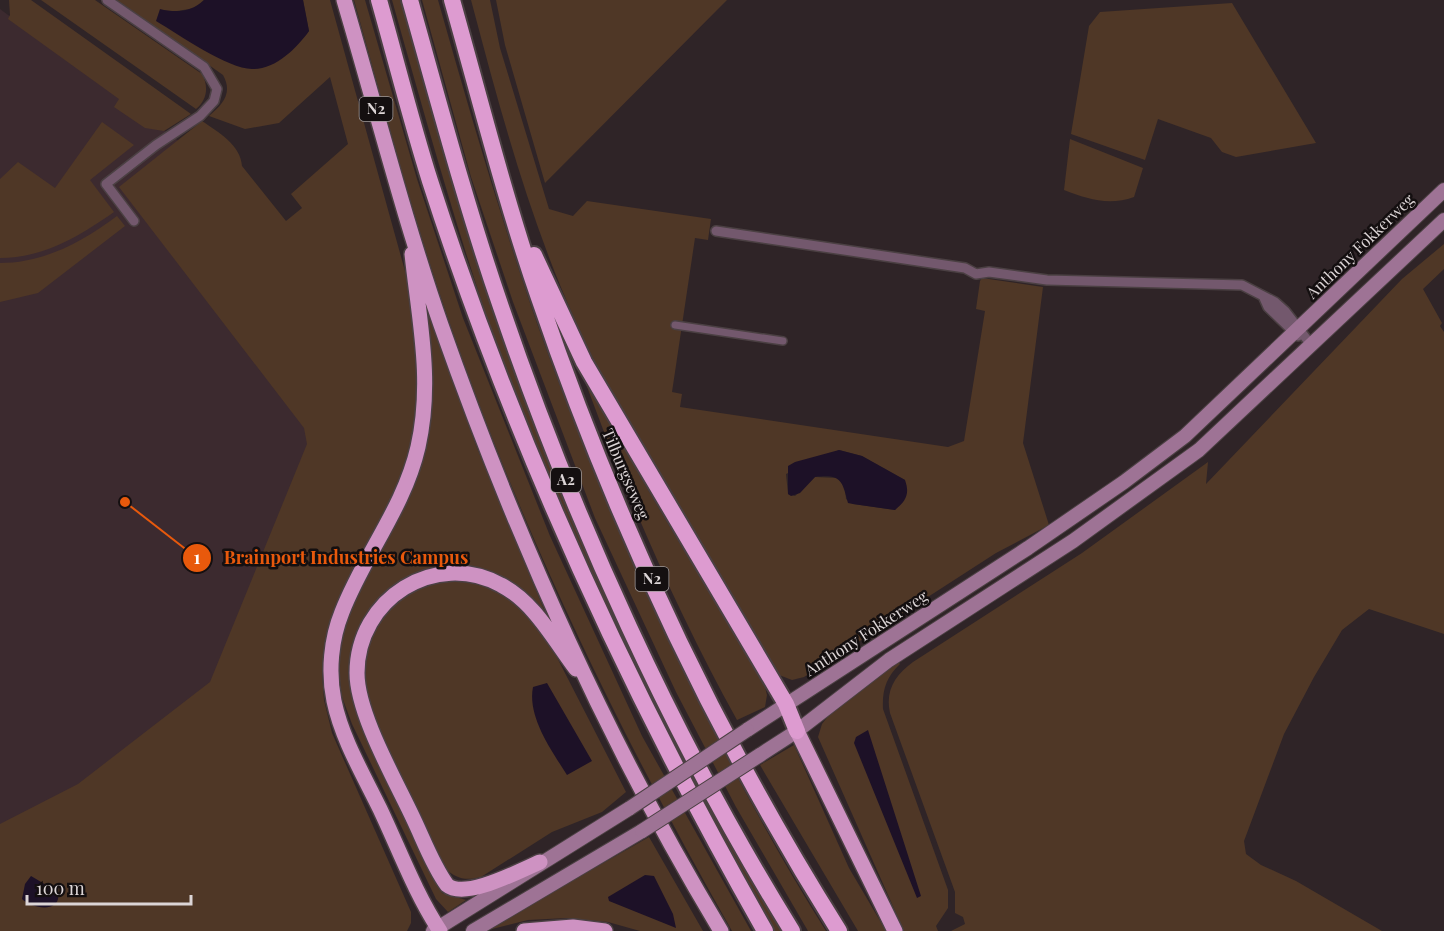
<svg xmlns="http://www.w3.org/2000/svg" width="1444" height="931" font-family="'Playfair Display',serif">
	<rect width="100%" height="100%" fill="#2f2427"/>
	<path fill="#3c2a2f" d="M 0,9 L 180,142 L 314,434 L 213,685 L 78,788 L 0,826 Z"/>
	<path fill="#4f3726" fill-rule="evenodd" d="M 9,0 L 31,0 L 191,114 L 164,131 L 145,128 L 114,107 L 119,99 L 8,19 L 10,15 Z
		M 41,0 L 95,0 L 202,74 C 209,87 207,100 196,109 Z
		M 117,0 L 204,0 L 195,8 L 171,12 L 252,69 C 277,61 293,52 309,31 L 303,0 L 330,0 L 413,300 L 422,372 L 409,465 L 330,632 L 322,674 L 324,700 L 332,733 L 411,912 L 411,923 L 407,931 L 0,931 L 0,824 L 78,784 L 210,682 L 307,444 L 304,428 L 119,187 L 202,121 C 218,132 241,145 242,166 L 286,221 L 302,208 L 291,194 L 348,144 L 330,77 L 279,123 L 245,129 L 209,116 C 223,104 233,93 223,75 Z
		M 354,0 L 365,0 L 417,179 L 463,318 L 550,536 L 642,736 L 751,931 L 732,931 C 621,736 522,533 449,321 C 412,215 384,107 354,0 Z
		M 392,0 L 401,0 L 451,178 L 494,309 L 537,426 L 784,931 L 773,931 C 683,768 597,603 528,430 C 473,290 433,145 392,0 Z
		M 422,0 L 438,0 C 466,99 495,199 528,297 C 562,398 604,497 648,594 C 701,710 758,823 826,931 L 808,931 L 736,807 L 676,692 L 595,518 L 513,302 L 471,177 Z
		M 471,0 L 490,0 L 500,48 L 549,209 L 573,216 L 587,201 L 711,219 L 708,240 L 695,238 L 672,392 L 682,394 L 680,407 L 948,447 L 964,441 L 985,311 L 976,309 L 980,281 L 982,278 L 1043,287 L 1023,443 L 1049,525 L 996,553 L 804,677 L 792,680 L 774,673 C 705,559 632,445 576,322 C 529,219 500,109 471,0 ZM 839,450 L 862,456 L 905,480 L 895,510 L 853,504 L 846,499 L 845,487 L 837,478 L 815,477 L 795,496 L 788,494 L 786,474 Z
		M 496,0 L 727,0 L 545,183 L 505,45 Z
		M 1232,3 L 1316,143 L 1236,157 L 1222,152 L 1211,138 L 1158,119 L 1145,160 L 1071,134 L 1089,26 L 1100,12 Z
		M 102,122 L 134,145 L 90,180 L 114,212 C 80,236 43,258 0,258 L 0,179 L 18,162 L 55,188 Z
		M 1070,139 L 1143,168 L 1134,197 C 1109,206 1087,199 1064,190 Z
		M 117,216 L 125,226 L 38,293 L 0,302 L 0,263 C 44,263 82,242 117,216 Z
		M 1444,244 L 1444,269 L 1423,289 L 1442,323 L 1440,326 L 1444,332 L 1444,634 L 1369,609 L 1342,630 L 1314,677 L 1284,734 L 1244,841 L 1246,854 L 1261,865 L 1296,881 L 1382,931 L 951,931 L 965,924 L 963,917 L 955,913 L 955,892 L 890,713 C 885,691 895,675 913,662 L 1082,553 L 1208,462 L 1206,484 L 1402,279 Z
		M 418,283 L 477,448 L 553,631 L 532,605 L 459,569 L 379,603 L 354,696 L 360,722 L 442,893 L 466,900 L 448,912 L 436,899 L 352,724 L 342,697 L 339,673 L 340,636 L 359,587 L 417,468 Z
		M 572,345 C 626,462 696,569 763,679 L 767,695 L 765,707 L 737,720 C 671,601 617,473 572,345 Z
		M 467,578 L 508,594 L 546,636 L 626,792 L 602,812 L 552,832 L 481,877 C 465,881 456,879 444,867 L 375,728 L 363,681 L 370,632 L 408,589 L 418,584 Z
		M 898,661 L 900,664 C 886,677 882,691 883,709 L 948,890 L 948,908 L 936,926 L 938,931 L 904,931 L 818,737 L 822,724 L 829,715 Z
		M 794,745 L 849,868 L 886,931 L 858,931 L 760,765 Z
		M 649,837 L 703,931 L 640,931 L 608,922 L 567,918 L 528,920 L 484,931 Z"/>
	<path fill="#1d1127" d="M 204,0 L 303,0 L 309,31 C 297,48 275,70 252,69 C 228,69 178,34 156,21 L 160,9 C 176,13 192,12 204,0 Z
		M 839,450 L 862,456 L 905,480 C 910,494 906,501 895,510 L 853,504 L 848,503 C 842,481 842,474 815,477 L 800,493 L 791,496 L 788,494 L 788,466 L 795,462 Z
		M 547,683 L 592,761 L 567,775 C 552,751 527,717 533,687 Z
		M 868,730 L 921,896 L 917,898 L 854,743 L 856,737 Z
		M 645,875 L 654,876 L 673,914 L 676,928 L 609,901 L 608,897 Z
		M 31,876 L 58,892 C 62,914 32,909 22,899 L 25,884 Z"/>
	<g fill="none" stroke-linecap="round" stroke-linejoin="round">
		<defs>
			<path id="pedestrian" d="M 675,325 L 783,341"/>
			<path id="minor" d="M 107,0 L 204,67 L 217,89 L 214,101 L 200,116 L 156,145 L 106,184 L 134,221
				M 716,231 L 965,268 L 976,274 L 989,272 L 1047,280 L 1242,285 L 1275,302 L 1285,311 L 1312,346
				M 1264,298 L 1268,307 L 1298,336"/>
			<path id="secondary" d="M 747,730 L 1028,548 L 1124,482 L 1185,436 L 1444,190
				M 760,755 L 797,731 L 889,660 L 1073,541 L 1199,450 L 1444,220
				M 433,931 L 630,808
				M 473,931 L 642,831"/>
			<path id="trunk" d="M 344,0 C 376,108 404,219 441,325 C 515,535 606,740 721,931
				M 412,254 C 419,320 433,381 418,447 C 404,508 364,555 342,612 C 331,639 328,672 334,701 C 342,739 363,774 380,809 C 399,849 415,893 440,931
				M 797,731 L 895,931
				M 540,862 C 519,871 465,900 447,885 C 433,866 424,841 414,820 C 396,781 357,714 357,673 C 357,599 435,549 501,585 C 534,602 554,640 576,669
				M 524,931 L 573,927 L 605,931"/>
			<path id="motorway" d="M 379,0 C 396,60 411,121 430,181 C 515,445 628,690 765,931
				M 410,0 C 439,103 466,206 501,307 C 573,519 674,741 792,931
				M 452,0 C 480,99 505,200 539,298 C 614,518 715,734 839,931
				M 534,255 L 584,362 L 786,704 L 797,731"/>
		</defs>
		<use href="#pedestrian" stroke="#4b4043" stroke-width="10"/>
		<use href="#minor" stroke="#4b4043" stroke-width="12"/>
		<use href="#secondary" stroke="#4b4043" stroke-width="16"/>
		<use href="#trunk" stroke="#4b4043" stroke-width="18"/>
		<use href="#motorway" stroke="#4b4043" stroke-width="20"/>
		<use href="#pedestrian" stroke="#73586d" stroke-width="7"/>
		<use href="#minor" stroke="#73586d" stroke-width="9"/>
		<use href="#secondary" stroke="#9e7395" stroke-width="14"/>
		<use href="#trunk" stroke="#ce92c2" stroke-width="15"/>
		<use href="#motorway" stroke="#dd9bd0" stroke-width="16"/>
		<defs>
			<path id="secondary-bridge" d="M 630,808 L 747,730
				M 642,831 L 760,755"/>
		</defs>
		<use href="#secondary-bridge" stroke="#4b4043" stroke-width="16" stroke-linecap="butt"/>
		<use href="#secondary-bridge" stroke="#9e7395" stroke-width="14"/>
	</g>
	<g text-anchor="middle" stroke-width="5" stroke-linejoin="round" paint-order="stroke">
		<g fill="#140f10" stroke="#a09a9b" stroke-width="1.5">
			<rect x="359.5" y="97" width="33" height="24" rx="4.5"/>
			<rect x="551" y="468" width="30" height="24" rx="4.5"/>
			<rect x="635.5" y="567" width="33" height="24" rx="4.5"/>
		</g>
		<g font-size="15" font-weight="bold" fill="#dcd5d6">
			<text x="376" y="114">N2</text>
			<text x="566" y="485">A2</text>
			<text x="652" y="584">N2</text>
		</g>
		<g font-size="16" fill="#dcd5d6" stroke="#140f10">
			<text transform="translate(1360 246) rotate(-44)" y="6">Anthony Fokkerweg</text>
			<text transform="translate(626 474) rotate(67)" y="6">Tilburgseweg</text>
			<text transform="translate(866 633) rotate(-33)" y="6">Anthony Fokkerweg</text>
		</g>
	</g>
	<path fill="none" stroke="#e8590c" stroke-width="2" d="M125 502L197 558"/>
	<g fill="#e8590c" stroke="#140f10" stroke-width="2">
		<circle cx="125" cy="502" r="6"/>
		<circle cx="197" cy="558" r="15"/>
	</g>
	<g font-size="18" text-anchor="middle" font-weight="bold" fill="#fff">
		<text x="197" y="564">1</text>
	</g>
	<g font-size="18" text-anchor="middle" font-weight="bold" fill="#e8590c" stroke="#140f10" stroke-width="5" stroke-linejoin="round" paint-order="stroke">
		<text x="346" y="564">Brainport Industries Campus</text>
	</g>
	<path d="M27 895v9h164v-9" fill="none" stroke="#dcd5d6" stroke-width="3"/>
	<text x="36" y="895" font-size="18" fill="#dcd5d6" stroke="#140f10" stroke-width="4.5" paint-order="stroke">100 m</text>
</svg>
